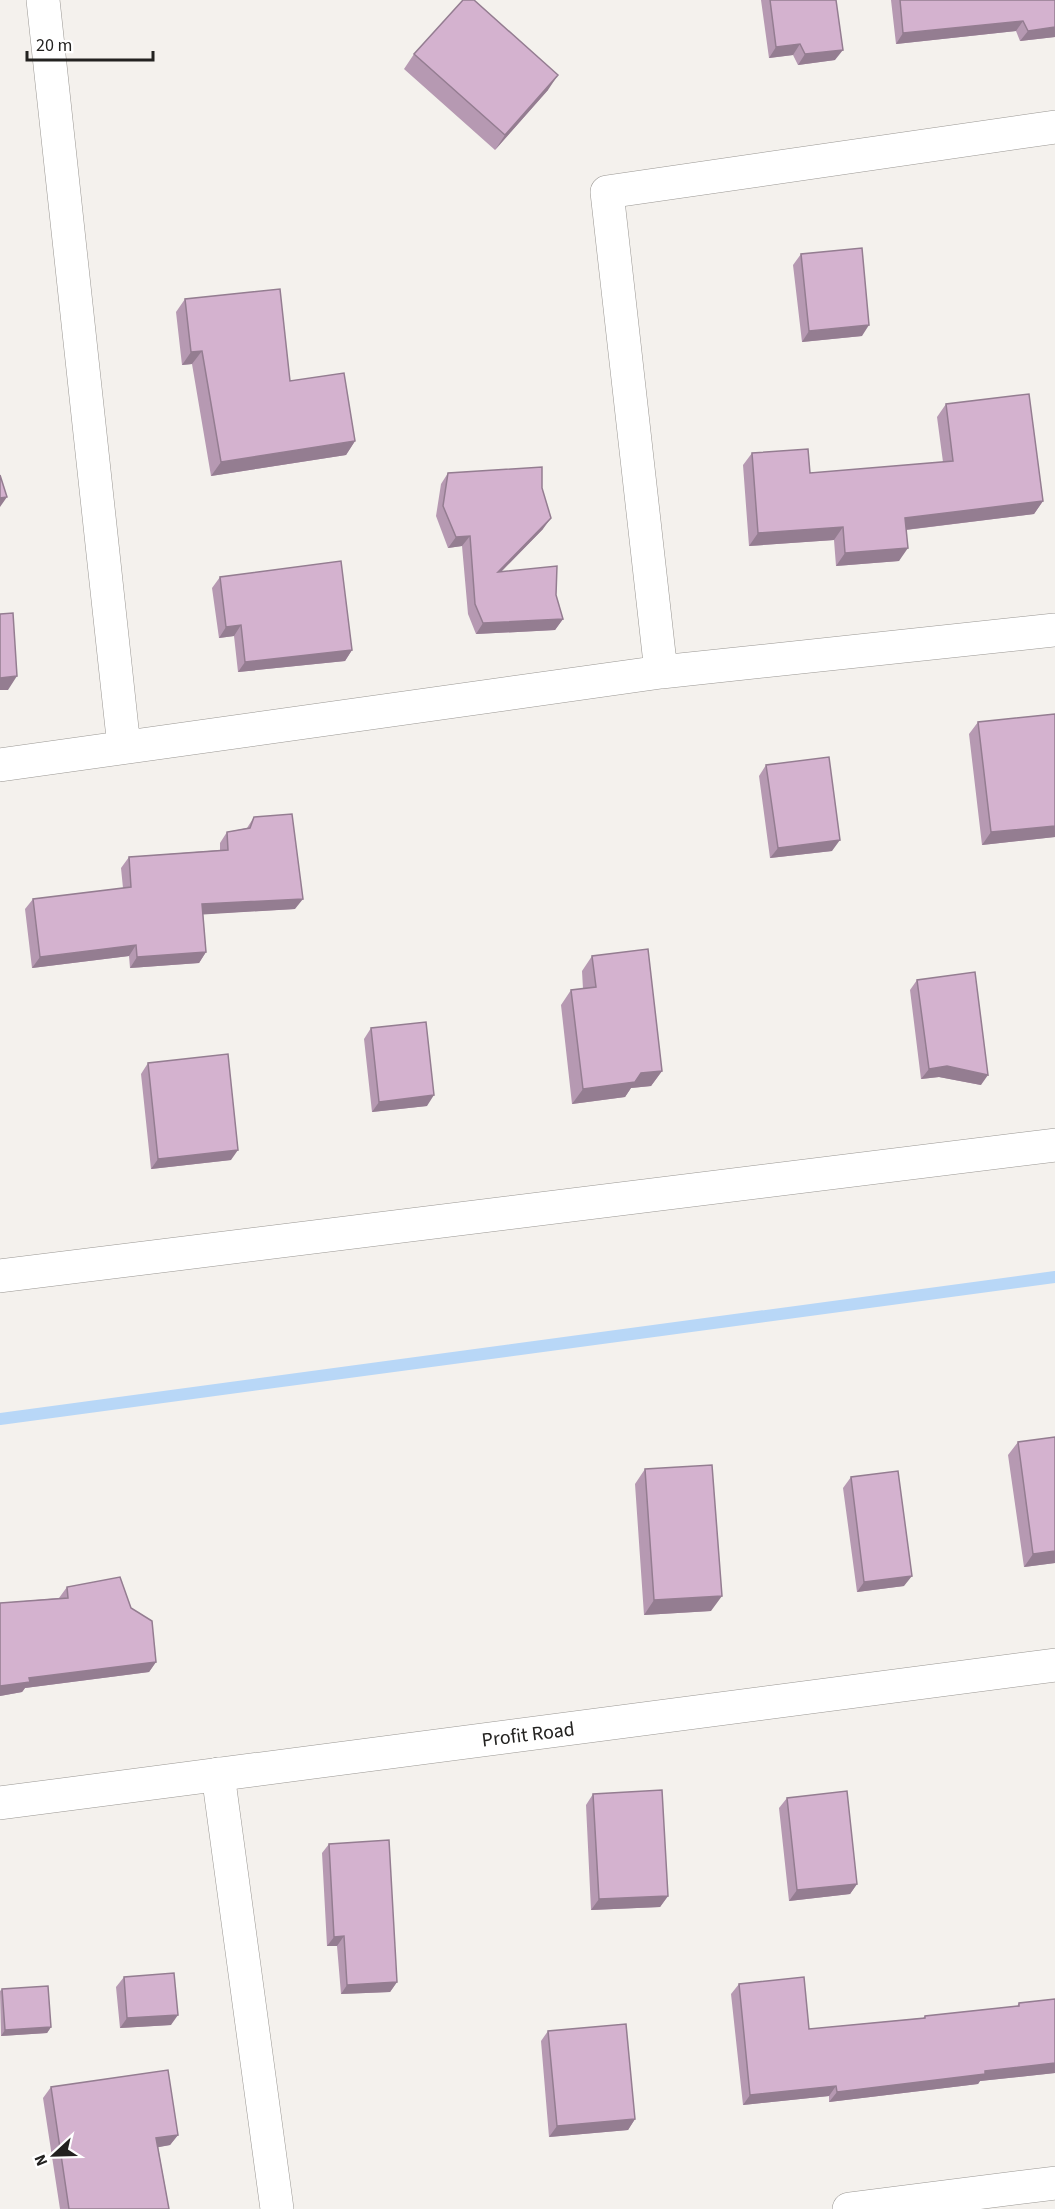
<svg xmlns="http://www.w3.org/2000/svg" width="1055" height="2209" font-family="'Source Sans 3',sans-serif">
	<rect width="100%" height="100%" fill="#f4f1ed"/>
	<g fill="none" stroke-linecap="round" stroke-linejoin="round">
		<path stroke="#b8d7f7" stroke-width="12" d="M 0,1419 L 1055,1277"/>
		<defs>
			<path id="minor" d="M 43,0 L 124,747
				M 661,672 L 607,192 L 1055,127
				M 0,765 L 661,672 L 1055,630
				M 0,1276 L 1055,1145
				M 218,1774 L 277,2209
				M 849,2209 L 1055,2183"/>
			<path id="tertiary" d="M 0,1803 L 1055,1665"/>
		</defs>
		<use href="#minor" stroke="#9a9793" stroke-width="34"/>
		<use href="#tertiary" stroke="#9a9793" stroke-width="34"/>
		<use href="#minor" stroke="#fff" stroke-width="33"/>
		<use href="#tertiary" stroke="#fff" stroke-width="33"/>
	</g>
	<path fill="#b699b2" d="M 761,0 L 836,0 L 835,60 L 798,65 L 793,55 L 769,58 Z
		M 891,0 L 1055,0 L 1055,37 L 1020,41 L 1016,31 L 896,44 Z
		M 414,54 L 548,90 L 495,150 L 404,69 Z
		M 801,254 L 862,336 L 802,342 L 793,265 Z
		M 185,299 L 290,381 L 355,441 L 346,455 L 211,476 L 192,364 L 182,365 L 176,312 Z
		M 946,404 L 1043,501 L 1034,514 L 906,530 L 899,561 L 836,566 L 834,540 L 749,546 L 743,465 L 752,453 L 810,473 L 943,462 L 937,417 Z
		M 448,473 L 542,488 L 543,529 L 501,572 L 556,595 L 563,619 L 555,630 L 476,634 L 468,614 L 462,546 L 448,548 L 436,516 L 441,484 Z
		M 220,577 L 352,650 L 345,661 L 238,672 L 234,636 L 219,638 L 212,588 Z
		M 1055,714 L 1055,837 L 982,845 L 969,734 L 978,722 Z
		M 766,765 L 832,851 L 770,858 L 759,776 Z
		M 254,817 L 295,909 L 203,914 L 206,952 L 199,963 L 130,968 L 129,956 L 32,968 L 25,909 L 33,899 L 123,888 L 121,868 L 129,857 L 220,850 L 220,843 L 227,832 L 247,828 Z
		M 592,956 L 662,1071 L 651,1086 L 631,1088 L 625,1097 L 572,1104 L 561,1005 L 571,990 L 583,989 L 582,971 Z
		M 917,980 L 981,1085 L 939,1077 L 921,1079 L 910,990 Z
		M 371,1028 L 427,1106 L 372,1112 L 364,1039 Z
		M 148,1063 L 231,1160 L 151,1169 L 141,1074 Z
		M 1018,1442 L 1055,1563 L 1024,1567 L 1008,1455 Z
		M 645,1469 L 711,1611 L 644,1615 L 635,1484 Z
		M 851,1477 L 904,1586 L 857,1592 L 843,1488 Z
		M 67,1587 L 131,1608 L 156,1662 L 149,1672 L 25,1688 L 22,1692 L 0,1696 L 0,1603 L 59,1598 Z
		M 593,1794 L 668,1896 L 660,1907 L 591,1910 L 586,1805 Z
		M 787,1798 L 857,1884 L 850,1894 L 789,1901 L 779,1808 Z
		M 329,1844 L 397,1982 L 390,1992 L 341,1994 L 337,1946 L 327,1946 L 322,1853 Z
		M 124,1977 L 171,2025 L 120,2028 L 116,1987 Z
		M 739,1984 L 809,2029 L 923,2018 L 925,2016 L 1017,2006 L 1019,2003 L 1055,1999 L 1055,2073 L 980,2081 L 978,2084 L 829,2102 L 829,2096 L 743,2105 L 731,1994 Z
		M 2,1989 L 51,2027 L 47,2033 L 1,2036 L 0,1991 Z
		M 548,2031 L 635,2119 L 628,2130 L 549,2137 L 541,2041 Z
		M 51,2087 L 178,2135 L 170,2145 L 158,2147 L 169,2209 L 60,2209 L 43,2098 Z"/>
	<path fill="#947d91" d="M 1023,21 L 1016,31 L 896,44 L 903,33 Z
		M 1055,27 L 1055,37 L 1020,41 L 1028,31 Z
		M 800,44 L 793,55 L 769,58 L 776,47 Z
		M 843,50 L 835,60 L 798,65 L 805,54 Z
		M 558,75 L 548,90 L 495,150 L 505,135 Z
		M 869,325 L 862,336 L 802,342 L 809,331 Z
		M 202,351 L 192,364 L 182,365 L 191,352 Z
		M 355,441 L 346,455 L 211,476 L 221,462 Z
		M 7,497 L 0,507 L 0,498 Z
		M 1043,501 L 1034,514 L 896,531 L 905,518 Z
		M 551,518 L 543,529 L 490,583 L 498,572 Z
		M 843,527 L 834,540 L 749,546 L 758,533 Z
		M 470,536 L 462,546 L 448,548 L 456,537 Z
		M 908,548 L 899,561 L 836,566 L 845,553 Z
		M 563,619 L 555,630 L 476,634 L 483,623 Z
		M 241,625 L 234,636 L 219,638 L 226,627 Z
		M 352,650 L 345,661 L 238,672 L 245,662 Z
		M 17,676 L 8,690 L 0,690 L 0,678 Z
		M 1055,826 L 1055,837 L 982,845 L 991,832 Z
		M 840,840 L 832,851 L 770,858 L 778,848 Z
		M 303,899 L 295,909 L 195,915 L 202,904 Z
		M 136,945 L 129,956 L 32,968 L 40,957 Z
		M 206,952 L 199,963 L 130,968 L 137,957 Z
		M 947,1066 L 988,1075 L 981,1085 L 939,1077 L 921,1079 L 929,1069 Z
		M 662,1071 L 651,1086 L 631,1088 L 625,1097 L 572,1104 L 583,1089 L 641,1073 Z
		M 434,1095 L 427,1106 L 372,1112 L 379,1102 Z
		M 238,1150 L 231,1160 L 151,1169 L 158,1159 Z
		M 1055,1551 L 1055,1563 L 1024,1567 L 1033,1554 Z
		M 912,1576 L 904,1586 L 857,1592 L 864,1582 Z
		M 722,1596 L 711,1611 L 644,1615 L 654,1600 Z
		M 156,1662 L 149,1672 L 25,1688 L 22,1692 L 0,1696 L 0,1686 L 29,1678 Z
		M 857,1884 L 850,1894 L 789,1901 L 797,1890 Z
		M 668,1896 L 660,1907 L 591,1910 L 599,1899 Z
		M 344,1936 L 337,1946 L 327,1946 L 334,1937 Z
		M 397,1982 L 390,1992 L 341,1994 L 347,1985 Z
		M 178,2015 L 171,2025 L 120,2028 L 127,2018 Z
		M 51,2027 L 47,2033 L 1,2036 L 5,2030 Z
		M 1055,2063 L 1055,2073 L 980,2081 L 978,2084 L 829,2102 L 837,2092 L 985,2071 Z
		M 836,2086 L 829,2096 L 743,2105 L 750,2095 Z
		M 635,2119 L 628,2130 L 549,2137 L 557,2126 Z
		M 178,2135 L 170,2145 L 149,2149 L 156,2138 Z"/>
	<path fill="#d4b2cf" stroke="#947d91" stroke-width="1.5" d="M 463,0 L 474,0 L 558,75 L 505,135 L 414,54 Z
		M 770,0 L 836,0 L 843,50 L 805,54 L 800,44 L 776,47 Z
		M 900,0 L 1055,0 L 1055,27 L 1028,31 L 1023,21 L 903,33 Z
		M 862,248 L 869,325 L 809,331 L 801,254 Z
		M 280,289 L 290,381 L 344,373 L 355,441 L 221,462 L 202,351 L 191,352 L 185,299 Z
		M 1029,394 L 1043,501 L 905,518 L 908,548 L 845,553 L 843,527 L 758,533 L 752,453 L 808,449 L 810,473 L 953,461 L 946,404 Z
		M 542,467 L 542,488 L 551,518 L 498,572 L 557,566 L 556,595 L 563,619 L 483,623 L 475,604 L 470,536 L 456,537 L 443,506 L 448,473 Z
		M 0,475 L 7,497 L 0,498 Z
		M 341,561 L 352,650 L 245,662 L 241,625 L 226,627 L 220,577 Z
		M 13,613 L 17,676 L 0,678 L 0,614 Z
		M 1055,714 L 1055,826 L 991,832 L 978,722 Z
		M 829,757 L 840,840 L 778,848 L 766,765 Z
		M 292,814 L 303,899 L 202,904 L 206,952 L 137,957 L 136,945 L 40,957 L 33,899 L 131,887 L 129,857 L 228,850 L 227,832 L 250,828 L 254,817 Z
		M 648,949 L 662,1071 L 641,1073 L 635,1082 L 583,1089 L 571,990 L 596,987 L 592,956 Z
		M 975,972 L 988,1075 L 947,1066 L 929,1069 L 917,980 Z
		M 426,1022 L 434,1095 L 379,1102 L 371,1028 Z
		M 228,1054 L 238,1150 L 158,1159 L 148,1063 Z
		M 1055,1437 L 1055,1551 L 1033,1554 L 1018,1442 Z
		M 712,1465 L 722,1596 L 654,1600 L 645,1469 Z
		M 898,1471 L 912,1576 L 864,1582 L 851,1477 Z
		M 120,1577 L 131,1608 L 152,1621 L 156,1662 L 29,1678 L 30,1682 L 0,1686 L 0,1603 L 68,1598 L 67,1587 Z
		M 662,1790 L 668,1896 L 599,1899 L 593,1794 Z
		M 847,1791 L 857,1884 L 797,1890 L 787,1798 Z
		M 389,1840 L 397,1982 L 347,1985 L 344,1936 L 334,1937 L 329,1844 Z
		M 174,1973 L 178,2015 L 127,2018 L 124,1977 Z
		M 804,1977 L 809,2029 L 925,2018 L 925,2016 L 1019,2006 L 1019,2003 L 1055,1999 L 1055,2063 L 985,2071 L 985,2074 L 837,2092 L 836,2086 L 750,2095 L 739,1984 Z
		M 48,1986 L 51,2027 L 5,2030 L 2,1989 Z
		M 626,2024 L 635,2119 L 557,2126 L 548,2031 Z
		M 168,2070 L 178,2135 L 156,2138 L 169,2209 L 69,2209 L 51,2087 Z"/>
	<g text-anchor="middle" stroke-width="4.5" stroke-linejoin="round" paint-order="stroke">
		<g font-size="20" fill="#232220" stroke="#fff">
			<text transform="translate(528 1734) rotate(-7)" y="7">Profit Road</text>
		</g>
	</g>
	<g transform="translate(54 2155) rotate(248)" stroke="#ffffff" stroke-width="4.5" paint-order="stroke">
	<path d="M0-4.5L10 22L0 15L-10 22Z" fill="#232220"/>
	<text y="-9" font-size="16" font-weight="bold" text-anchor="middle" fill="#232220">N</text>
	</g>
	<path d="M27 51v9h126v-9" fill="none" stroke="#232220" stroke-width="3"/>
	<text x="36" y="51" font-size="18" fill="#232220" stroke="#ffffff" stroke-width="4.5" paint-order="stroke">20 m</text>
</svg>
